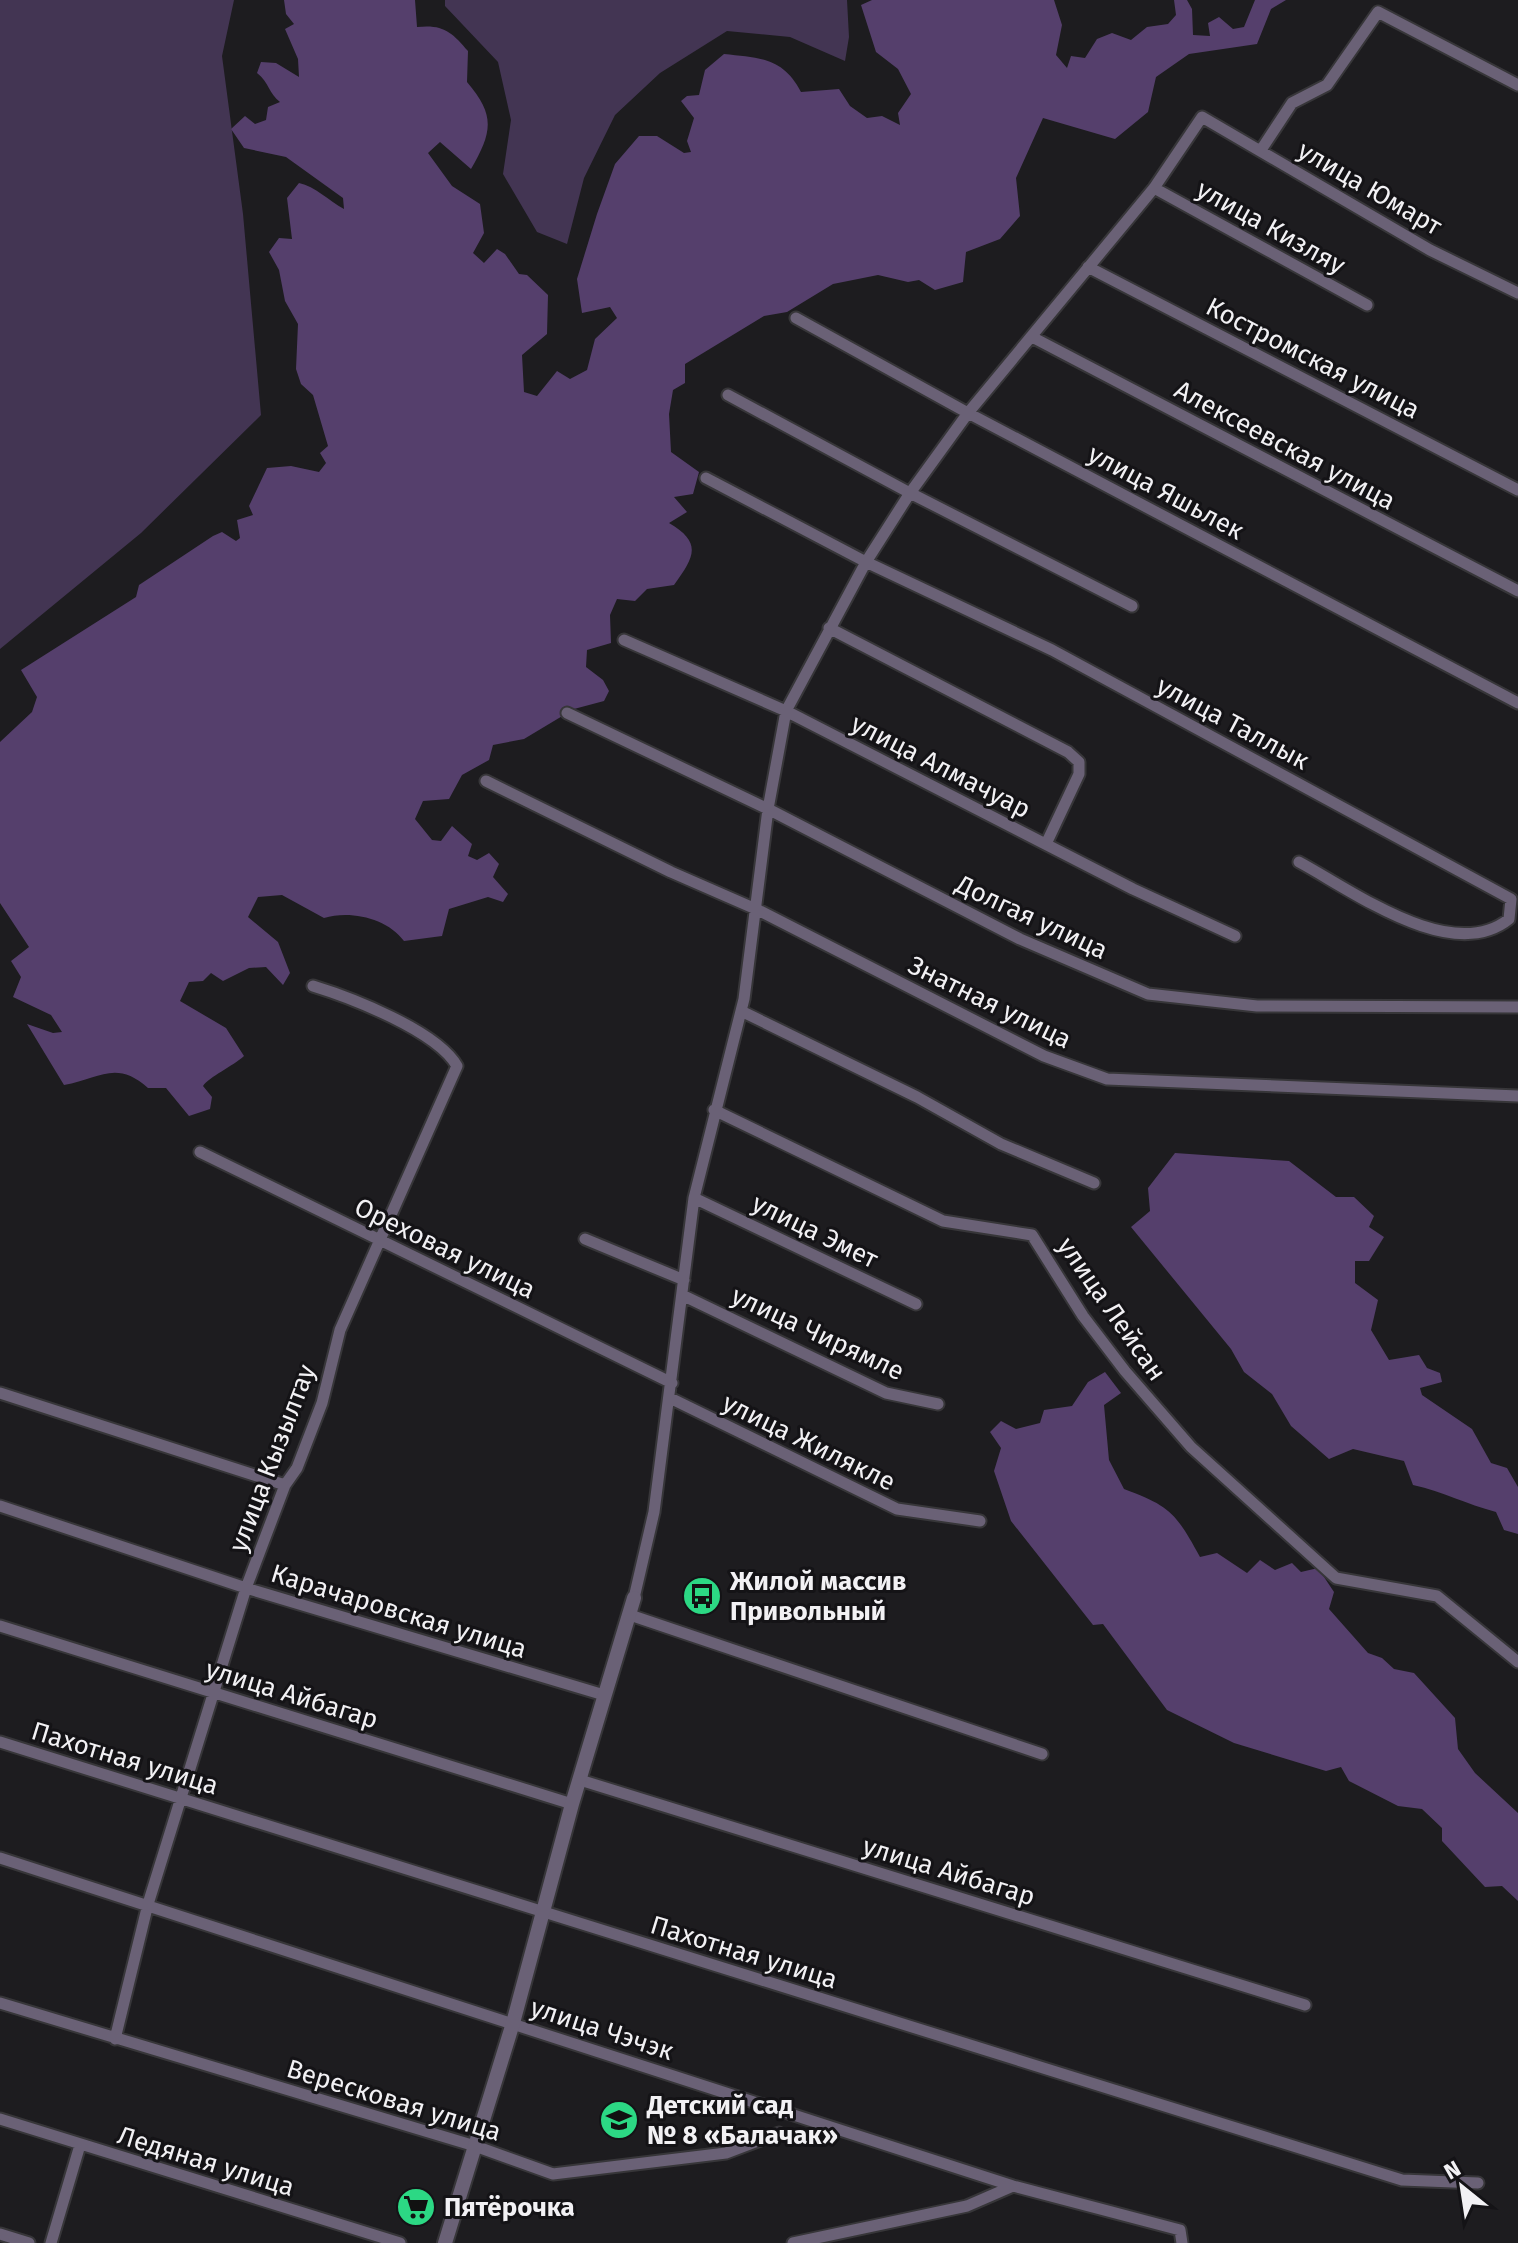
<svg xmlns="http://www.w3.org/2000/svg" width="1518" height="2243" font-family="'Fira Sans',sans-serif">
	<rect width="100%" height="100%" fill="#1d1c1f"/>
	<path fill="#433553" d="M 0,0 L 234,0 L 222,56 L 243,214 L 261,415 L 141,533 L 0,649 Z
		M 445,0 L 847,0 L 849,37 L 845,61 L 790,37 L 727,31 L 660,73 L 615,115 L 584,178 L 567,244 L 537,232 L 503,174 L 511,120 L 498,62 L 445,6 Z"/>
	<path fill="#553f6c" d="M 284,0 L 415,0 L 417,27 C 443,24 452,32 468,51 L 467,82 C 496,116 492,132 471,169 L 440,142 L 428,153 L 452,186 L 480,204 L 484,233 L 473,253 L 484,263 L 497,249 L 505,254 L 519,274 L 527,275 L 548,295 L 547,334 L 522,355 L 524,392 L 537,396 L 557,371 L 570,379 L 587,370 L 595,339 L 617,318 L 610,307 L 582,313 L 577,279 L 597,214 L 615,164 L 639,136 L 657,136 L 684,153 L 691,152 L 687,141 L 694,118 L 681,101 L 687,96 L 699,95 L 705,70 L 724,54 C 759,58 783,57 801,92 L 839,89 L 850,106 L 867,118 L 882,116 L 900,125 L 898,113 L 911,94 L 898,69 L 876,52 L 861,5 L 872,0 L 1054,0 L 1062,25 L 1056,55 L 1067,68 L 1071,56 L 1085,58 L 1097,39 L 1112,33 L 1131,40 L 1147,27 L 1168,24 L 1176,15 L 1174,0 L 1187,0 L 1192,9 L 1193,35 L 1210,36 L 1208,23 L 1219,17 L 1233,29 L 1244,27 L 1255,0 L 1286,0 L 1271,9 L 1257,44 L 1189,54 L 1156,77 L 1148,112 L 1115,139 L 1043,118 L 1016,178 L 1020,216 L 1000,239 L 966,252 L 963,282 L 935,290 L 919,280 L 908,282 L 878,275 L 833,284 L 787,312 L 764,316 L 685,364 L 685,383 L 673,390 L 669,414 L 671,452 L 699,472 L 693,494 L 674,497 L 687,512 L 669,523 C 703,543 694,557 674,585 L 647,589 L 635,601 L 617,599 L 610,615 L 611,643 L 587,650 L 586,667 L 603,680 L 609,691 L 604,701 L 574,709 L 524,739 L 493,745 L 489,760 L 462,775 L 449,799 L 423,801 L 415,819 L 432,840 L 441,841 L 452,826 L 472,844 L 468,856 L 477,860 L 489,853 L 499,864 L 493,877 L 508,894 L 503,902 L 488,897 L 449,909 L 442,936 L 404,941 C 387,918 350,910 324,918 L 282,895 L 258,897 L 248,917 L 278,942 L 290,973 L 283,985 L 266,967 L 249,968 L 223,981 L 211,973 L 203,981 L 189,982 L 180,1001 L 226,1028 L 244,1056 C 233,1066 209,1077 203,1086 L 212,1097 L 210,1109 L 189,1116 L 166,1088 L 148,1088 C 116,1059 99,1079 64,1085 L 27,1024 L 53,1033 L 62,1032 L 51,1015 L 13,997 L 21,977 L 11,961 L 29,947 L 0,903 L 0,742 L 32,712 L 37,697 L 21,670 L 136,597 L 139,585 L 213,536 L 222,532 L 236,541 L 240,538 L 237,520 L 253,515 L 249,506 L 267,468 L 291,466 L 319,472 L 326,463 L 320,453 L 328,446 L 313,395 L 301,384 L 296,369 L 298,324 L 285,301 L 279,270 L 269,252 L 279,238 L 292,239 L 287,198 L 299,183 C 315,186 329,201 344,209 L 343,198 L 286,157 L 244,148 L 231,129 L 245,116 L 255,124 L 266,120 L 268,107 L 280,102 C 269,94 269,82 257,73 L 261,62 L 276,63 L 299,77 L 298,59 L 285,29 L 294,24 L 286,14 Z
		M 1175,1153 L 1289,1161 L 1336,1197 L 1354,1197 L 1374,1216 L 1369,1227 L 1384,1237 L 1369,1261 L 1355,1261 L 1355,1283 L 1378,1300 L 1371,1330 L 1389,1360 L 1419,1355 L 1427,1368 L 1440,1373 L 1442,1382 L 1420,1388 L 1422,1395 L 1472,1429 L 1491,1463 L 1507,1468 L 1518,1487 L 1518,1534 L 1504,1530 L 1496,1512 C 1466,1504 1444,1492 1413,1485 L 1404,1461 L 1353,1449 L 1329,1459 L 1291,1426 L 1272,1394 L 1244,1372 L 1231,1349 L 1131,1227 L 1150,1211 L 1148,1188 Z
		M 1105,1372 L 1121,1393 L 1104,1405 L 1109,1460 L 1124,1489 C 1170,1506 1176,1513 1200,1557 L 1217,1553 L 1247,1573 L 1260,1560 L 1275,1570 L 1292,1563 L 1301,1572 L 1318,1568 L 1334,1592 L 1329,1609 L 1368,1653 L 1382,1658 L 1394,1669 L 1414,1673 L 1455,1718 L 1458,1749 L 1475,1773 L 1518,1813 L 1518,1901 L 1502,1886 L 1485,1887 L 1442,1841 L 1442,1828 L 1422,1809 L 1398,1806 L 1349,1781 L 1341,1767 L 1326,1771 L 1234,1743 L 1167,1710 L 1103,1624 L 1093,1625 L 1011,1521 L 994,1471 L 1001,1448 L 990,1432 L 1001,1421 L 1016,1429 L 1040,1423 L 1044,1410 L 1072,1406 L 1088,1382 Z"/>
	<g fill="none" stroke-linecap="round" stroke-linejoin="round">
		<defs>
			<path id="minor" d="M 1261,150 L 1292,103 L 1327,85 L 1378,12 L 1518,85
				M 1154,188 L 1367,305
				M 1088,267 L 1518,490
				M 796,318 L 968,413 L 1518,703
				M 1032,337 L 1518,591
				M 728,395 L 910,493 L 1132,606
				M 706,478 L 866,562 L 1052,650 L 1511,899 L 1509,919 C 1452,965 1353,891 1299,862
				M 829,628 L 1068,752 L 1079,762 L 1079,774 L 1046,844
				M 624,640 L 786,711 L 1133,889 L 1235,936
				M 567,713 L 768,809 L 1020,939 L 1148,994 L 1257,1006 L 1518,1007
				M 486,781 L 671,872 L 758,910 L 1044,1056 L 1107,1079 L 1518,1096
				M 741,1011 L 917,1097 L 1001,1144 L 1094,1183
				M 714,1110 L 943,1221 L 1032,1235 L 1083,1316 L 1125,1371 L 1191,1447 L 1336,1578 L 1437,1596 L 1518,1662
				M 200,1152 L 672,1383
				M 694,1198 L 916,1304
				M 585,1239 L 684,1280
				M 682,1295 L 886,1393 L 938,1404
				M 0,1393 L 285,1485
				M 670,1398 L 897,1509 L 980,1521
				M 0,1506 L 246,1588 L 604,1695
				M 634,1598 L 654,1512 L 694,1198 L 744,999 L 768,809 L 786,711 L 866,562 L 910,493 L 968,413 L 1154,188 L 1202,117 L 1430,250 L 1518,293
				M 630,1615 L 1042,1754
				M 0,1626 L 572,1804
				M 0,1742 L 1402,2180 L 1478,2183
				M 580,1780 L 1305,2005
				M 0,1858 L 1013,2186 L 1180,2230 L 1182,2243
				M 0,2003 L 475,2146 L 553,2174 L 726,2153 L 779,2133
				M 115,2039 L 148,1904 L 246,1588 L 285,1485 L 297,1468 L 322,1403 L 340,1330 L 457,1066 C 437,1031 352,998 313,986
				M 0,2119 L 400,2243
				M 0,2234 L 29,2243
				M 51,2243 L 80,2145
				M 793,2243 L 967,2206 L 1013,2186"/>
			<path id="tertiary" d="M 445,2243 L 513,2023 L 572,1804 L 634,1598"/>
		</defs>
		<use href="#minor" stroke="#373639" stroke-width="15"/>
		<use href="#tertiary" stroke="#373639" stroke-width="18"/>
		<use href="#minor" stroke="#6a6176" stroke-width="11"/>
		<use href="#tertiary" stroke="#6a6176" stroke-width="14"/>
	</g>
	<defs>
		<symbol id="bus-disc" viewBox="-11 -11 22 22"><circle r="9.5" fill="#2cd884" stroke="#141316"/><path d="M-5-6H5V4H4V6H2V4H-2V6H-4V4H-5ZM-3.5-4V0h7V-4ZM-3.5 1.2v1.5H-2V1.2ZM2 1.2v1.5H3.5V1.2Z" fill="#111"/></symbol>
		<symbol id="school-disc" viewBox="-11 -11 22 22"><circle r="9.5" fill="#2cd884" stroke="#141316"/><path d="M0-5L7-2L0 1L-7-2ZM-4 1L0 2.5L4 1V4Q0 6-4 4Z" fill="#111"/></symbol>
		<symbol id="supermarket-disc" viewBox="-11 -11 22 22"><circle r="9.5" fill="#2cd884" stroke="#141316"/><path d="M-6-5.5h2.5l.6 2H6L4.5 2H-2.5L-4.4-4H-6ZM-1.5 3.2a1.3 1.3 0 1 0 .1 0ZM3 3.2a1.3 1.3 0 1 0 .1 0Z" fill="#111"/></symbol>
	</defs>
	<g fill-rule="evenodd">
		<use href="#bus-disc" x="680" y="1574" width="44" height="44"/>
		<use href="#school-disc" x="597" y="2098" width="44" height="44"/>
		<use href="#supermarket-disc" x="394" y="2185" width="44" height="44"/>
	</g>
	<g text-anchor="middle" stroke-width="6" stroke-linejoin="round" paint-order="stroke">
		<g font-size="26" fill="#f2f1f4" stroke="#141316">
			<text transform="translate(1370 188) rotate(30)" y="9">улица Юмарт</text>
			<text transform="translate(1271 227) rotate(29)" y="9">улица Кизляу</text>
			<text transform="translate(1313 358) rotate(27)" y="9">Костромская улица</text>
			<text transform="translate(1285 445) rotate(28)" y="9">Алексеевская улица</text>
			<text transform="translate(1166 492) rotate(28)" y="9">улица Яшьлек</text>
			<text transform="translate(1233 723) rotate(28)" y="9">улица Таллык</text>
			<text transform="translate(941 766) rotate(27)" y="9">улица Алмачуар</text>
			<text transform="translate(1032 917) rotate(25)" y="9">Долгая улица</text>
			<text transform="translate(990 1002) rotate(26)" y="9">Знатная улица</text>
			<text transform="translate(815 1231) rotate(26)" y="9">улица Эмет</text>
			<text transform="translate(445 1248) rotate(26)" y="9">Ореховая улица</text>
			<text transform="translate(1112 1309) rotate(55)" y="9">улица Лейсан</text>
			<text transform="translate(818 1333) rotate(25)" y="9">улица Чирямле</text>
			<text transform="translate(809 1442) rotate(26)" y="9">улица Жилякле</text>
			<text transform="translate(272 1458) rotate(-69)" y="9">улица Кызылтау</text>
			<text transform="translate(399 1611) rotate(17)" y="9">Карачаровская улица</text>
			<text transform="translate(292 1694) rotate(17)" y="9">улица Айбагар</text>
			<text transform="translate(125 1758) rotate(17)" y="9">Пахотная улица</text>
			<text transform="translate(949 1871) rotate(17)" y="9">улица Айбагар</text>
			<text transform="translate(744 1952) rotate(17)" y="9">Пахотная улица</text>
			<text transform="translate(602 2029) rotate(18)" y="9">улица Чэчэк</text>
			<text transform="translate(394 2100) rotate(17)" y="9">Вересковая улица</text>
			<text transform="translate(206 2161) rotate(17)" y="9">Ледяная улица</text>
		</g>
		<g font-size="26" font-weight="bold" fill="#f2f1f4" stroke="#141316" text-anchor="start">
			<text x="730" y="1590">Жилой массив<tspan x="730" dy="30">Привольный</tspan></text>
			<text x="647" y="2114">Детский сад<tspan x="647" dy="30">№ 8 «Балачак»</tspan></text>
			<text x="444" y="2216">Пятёрочка</text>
		</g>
	</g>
	<g transform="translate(1462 2187) rotate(330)" stroke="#141316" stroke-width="6" paint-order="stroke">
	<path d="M0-6L14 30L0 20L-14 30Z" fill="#f2f1f4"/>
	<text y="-12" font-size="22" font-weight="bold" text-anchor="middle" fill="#f2f1f4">N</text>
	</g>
</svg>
